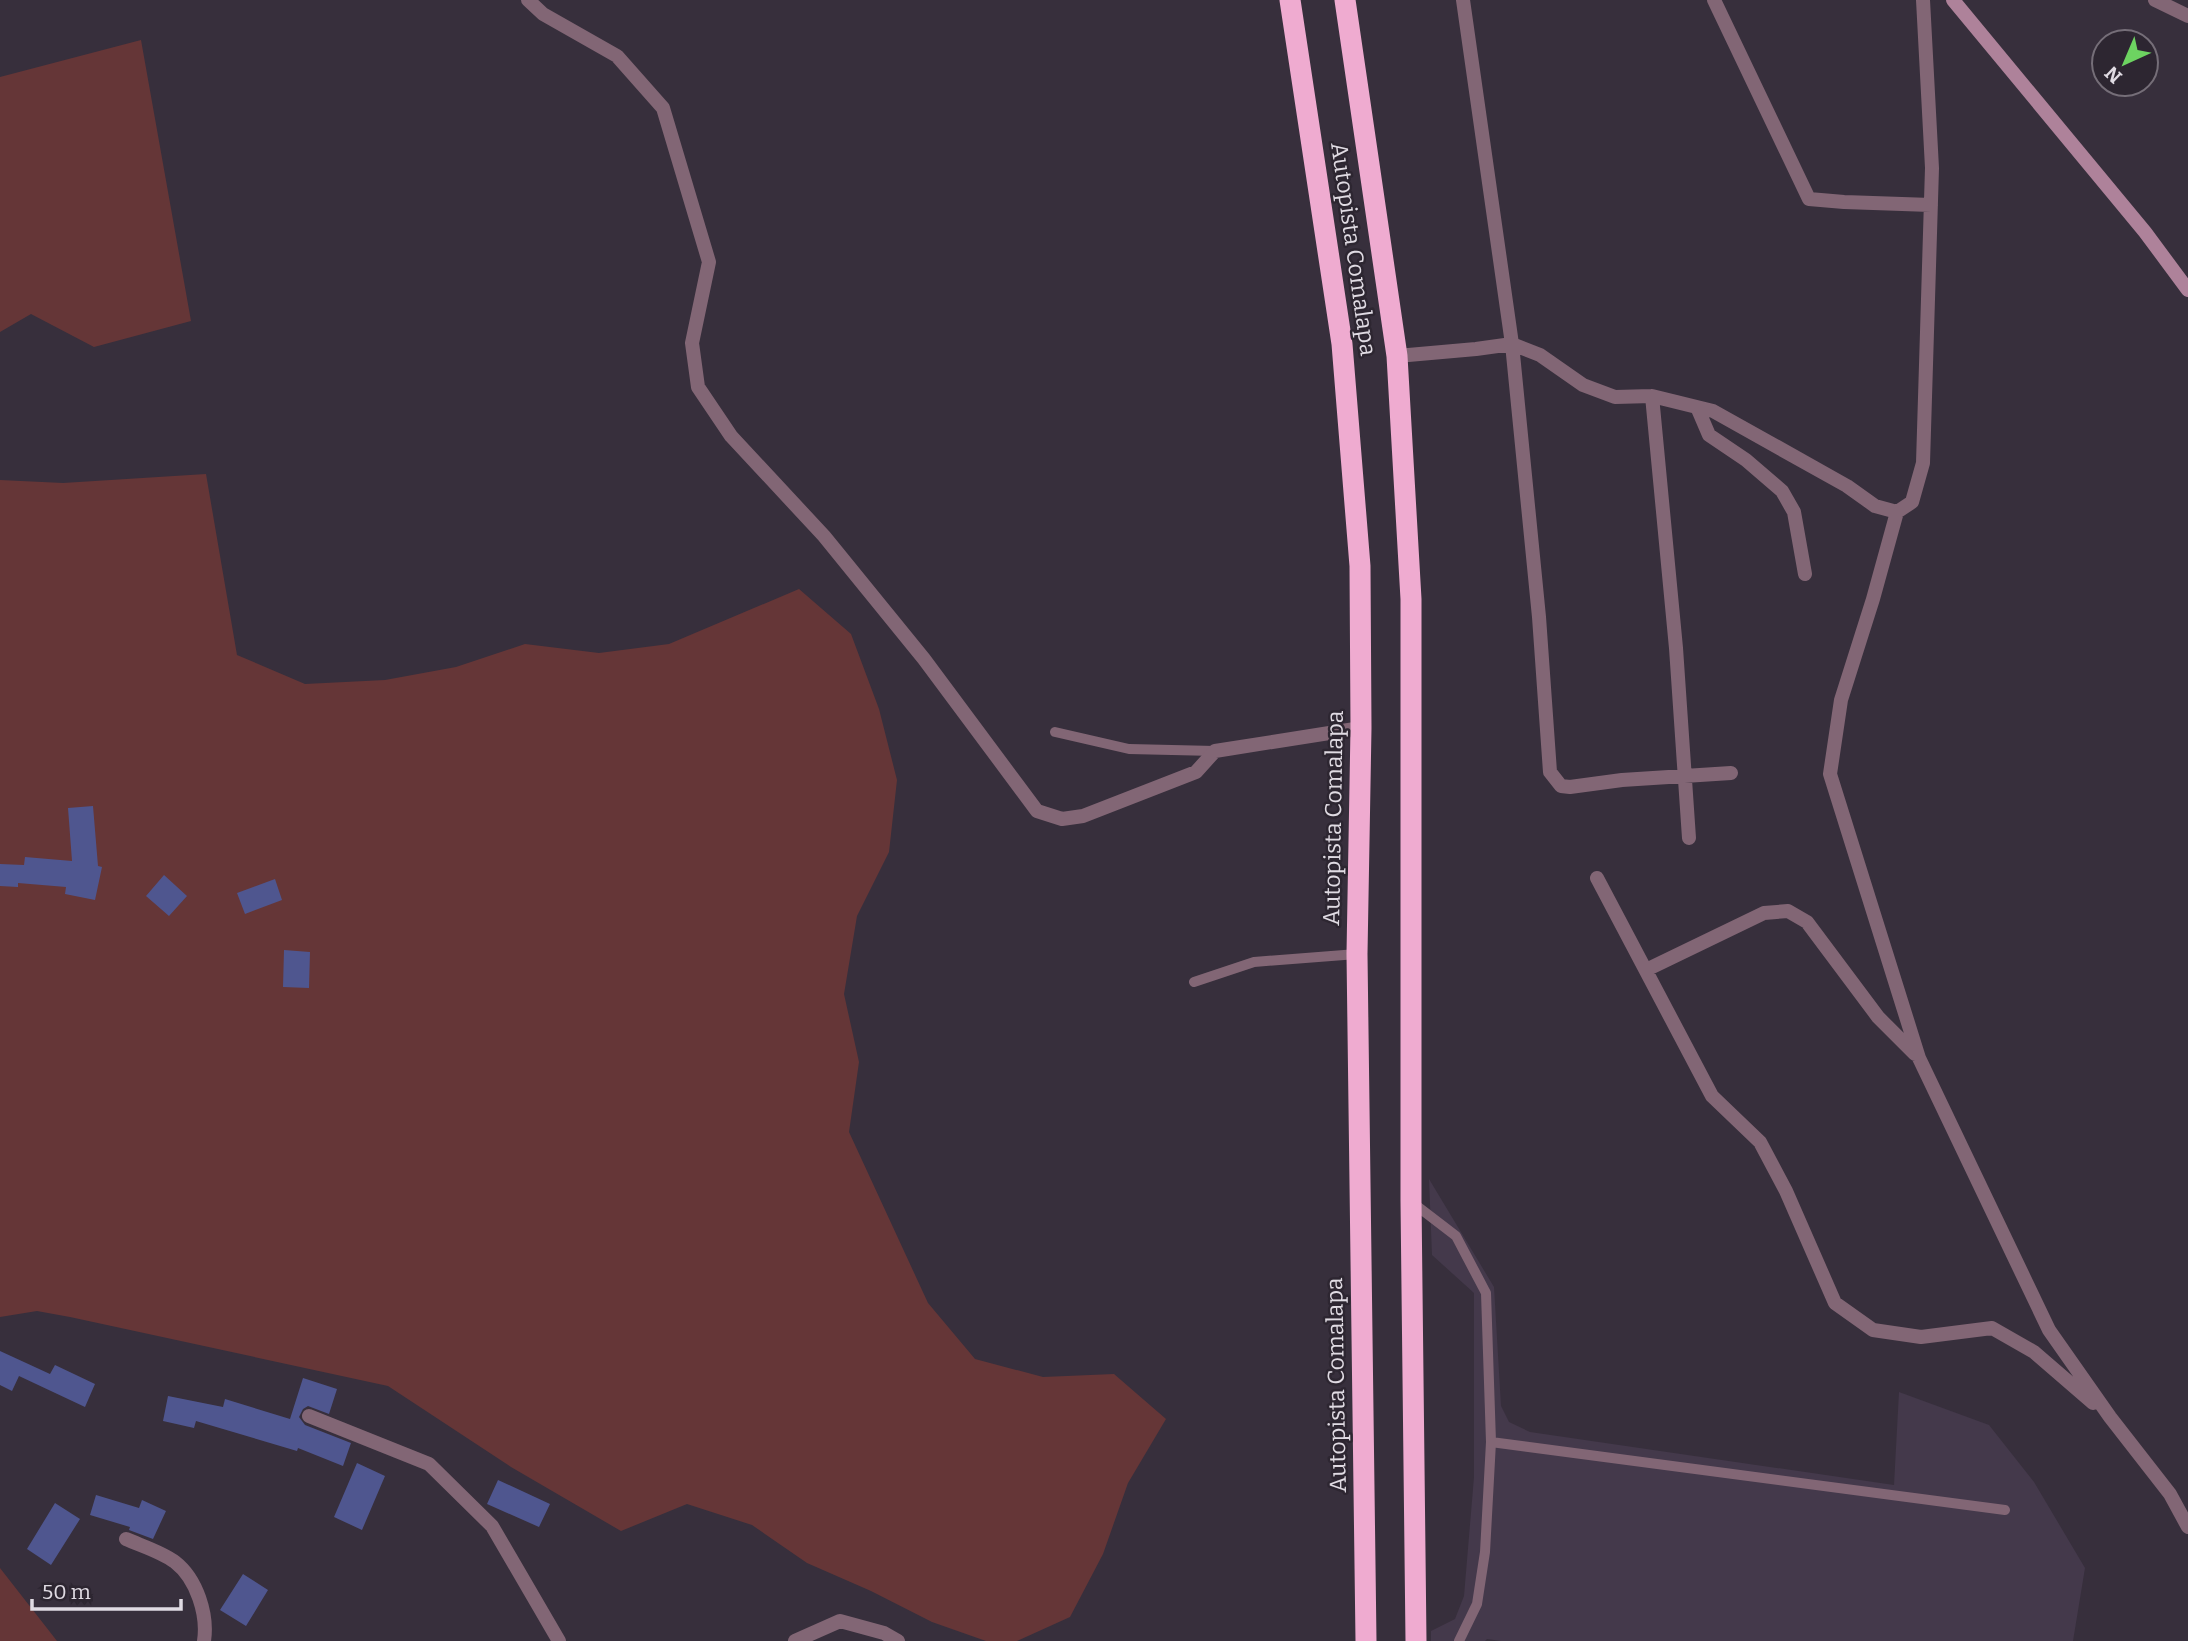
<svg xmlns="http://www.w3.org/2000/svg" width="2188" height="1641" font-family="Bitter,serif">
	<rect width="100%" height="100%" fill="#372f3c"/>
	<path fill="#44394b" d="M 1429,1179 L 1494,1287 L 1501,1406 L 1509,1422 L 1530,1432 L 1894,1485 L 1899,1392 L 1989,1425 L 2034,1482 L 2085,1568 L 2073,1641 L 1501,1641 L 1487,1639 L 1485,1641 L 1431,1641 L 1431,1631 L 1455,1619 L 1464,1596 L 1474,1477 L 1474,1293 L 1432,1255 Z"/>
	<path fill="#653637" d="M 141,40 L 191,321 L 94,347 L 31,314 L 0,332 L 0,77 Z
		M 206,474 L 237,655 L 305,684 L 385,680 L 456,667 L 525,644 L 599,653 L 669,644 L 799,589 L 851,634 L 879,709 L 897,780 L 889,852 L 857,916 L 844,994 L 859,1062 L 849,1132 L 928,1303 L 975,1359 L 1043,1377 L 1114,1374 L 1166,1419 L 1128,1483 L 1103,1554 L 1070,1617 L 1017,1641 L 986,1641 L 932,1622 L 871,1591 L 807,1563 L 752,1525 L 687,1504 L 621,1531 L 511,1467 L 388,1386 L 70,1317 L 37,1311 L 0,1317 L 0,480 L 63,483 Z
		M 0,1568 L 57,1641 L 0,1641 Z"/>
	<path fill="#4f568f" d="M 93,806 L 98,866 L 102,867 L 95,900 L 65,894 L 66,887 L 18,883 L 18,887 L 0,886 L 0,864 L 24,865 L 25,857 L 72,861 L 68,808 Z
		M 164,875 L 187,896 L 169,916 L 146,896 Z
		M 275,879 L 282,900 L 245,914 L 237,893 Z
		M 284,950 L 310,952 L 309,988 L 283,987 Z
		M 0,1351 L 50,1374 L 55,1365 L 95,1384 L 85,1407 L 19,1376 L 12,1391 L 0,1385 Z
		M 303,1378 L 337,1389 L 329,1414 L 308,1406 L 303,1409 L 299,1417 L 305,1425 L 351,1443 L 343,1466 L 298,1448 L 297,1451 L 196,1421 L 194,1428 L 163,1421 L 168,1396 L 223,1407 L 225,1399 L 290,1419 Z
		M 357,1463 L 385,1476 L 362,1530 L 334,1517 Z
		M 498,1480 L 550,1504 L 539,1527 L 487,1504 Z
		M 96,1495 L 139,1508 L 142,1500 L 166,1511 L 153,1539 L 129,1530 L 130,1527 L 90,1515 Z
		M 55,1503 L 80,1519 L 51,1565 L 27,1549 Z
		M 243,1574 L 268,1590 L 246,1626 L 220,1610 Z"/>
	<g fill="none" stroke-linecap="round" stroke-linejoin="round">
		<path stroke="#826675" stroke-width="10" d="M 1055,732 L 1129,749 L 1215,751
			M 1194,982 L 1254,962 L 1357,954
			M 1413,1203 L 1456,1236 L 1486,1293 L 1491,1442 L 1485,1552 L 1477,1604 L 1459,1641
			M 1491,1442 L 2005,1510"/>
		<path stroke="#826675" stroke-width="14" d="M 528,0 L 543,14 L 617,56 L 663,108 L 709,262 L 692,343 L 698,387 L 731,436 L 824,536 L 924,659 L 1037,811 L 1062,819 L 1083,816 L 1196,772 L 1215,751 L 1361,728
			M 1463,0 L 1512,344 L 1539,617 L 1550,772 L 1561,786 L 1570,787 L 1622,780 L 1731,773
			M 1714,0 L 1809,199 L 1844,202 L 1931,205
			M 2155,0 L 2188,16
			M 1397,356 L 1476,349 L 1512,344 L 1540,355 L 1583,385 L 1615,397 L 1652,396 L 1713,411 L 1847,486 L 1875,506 L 1897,512 L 1912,502 L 1923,463 L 1932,168 L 1923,0
			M 1652,396 L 1676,648 L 1689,838
			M 1697,407 L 1709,435 L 1746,460 L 1782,491 L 1794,512 L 1805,574
			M 1897,512 L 1873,599 L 1841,700 L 1830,774 L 1919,1058 L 2049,1330 L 2110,1417 L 2170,1494 L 2188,1527
			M 1597,878 L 1712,1096 L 1760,1142 L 1786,1191 L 1835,1303 L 1873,1330 L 1921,1337 L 1992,1328 L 2034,1352 L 2093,1403
			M 1646,970 L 1764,913 L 1788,911 L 1807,922 L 1878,1017 L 1915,1054
			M 309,1416 L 429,1464 L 492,1526 L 559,1641
			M 126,1539 C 142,1546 162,1552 175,1562 C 197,1579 208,1615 204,1641
			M 795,1641 L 840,1621 L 884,1633 L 898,1641"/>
		<path stroke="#ae829a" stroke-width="14" d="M 1953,0 L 2145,232 L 2188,290"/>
		<path stroke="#efabd0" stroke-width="21" d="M 1290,0 L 1342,344 L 1360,566 L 1361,728 L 1357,954 L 1366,1641
			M 1345,0 L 1397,356 L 1411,599 L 1411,1201 L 1416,1641"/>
	</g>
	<g text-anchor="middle" stroke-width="5" stroke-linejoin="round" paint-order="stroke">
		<g font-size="23" fill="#e0dbe3" stroke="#2d2631">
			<text transform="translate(1354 249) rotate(82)" y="8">Autopista Comalapa</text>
			<text transform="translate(1333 818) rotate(-89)" y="8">Autopista Comalapa</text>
			<text transform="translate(1336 1385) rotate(-91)" y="8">Autopista Comalapa</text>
		</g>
	</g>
	<g transform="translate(2125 63) rotate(224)"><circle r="33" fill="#2d2631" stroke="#756e78" stroke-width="2"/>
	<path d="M0-5L12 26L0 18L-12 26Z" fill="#6dd361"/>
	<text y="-10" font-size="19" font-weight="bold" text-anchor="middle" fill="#e0dbe3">N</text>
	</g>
	<path d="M32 1599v10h149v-10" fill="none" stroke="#e0dbe3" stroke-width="3.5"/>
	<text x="42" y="1599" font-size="21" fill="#e0dbe3" stroke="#2d2631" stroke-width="5" paint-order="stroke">50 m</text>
</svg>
